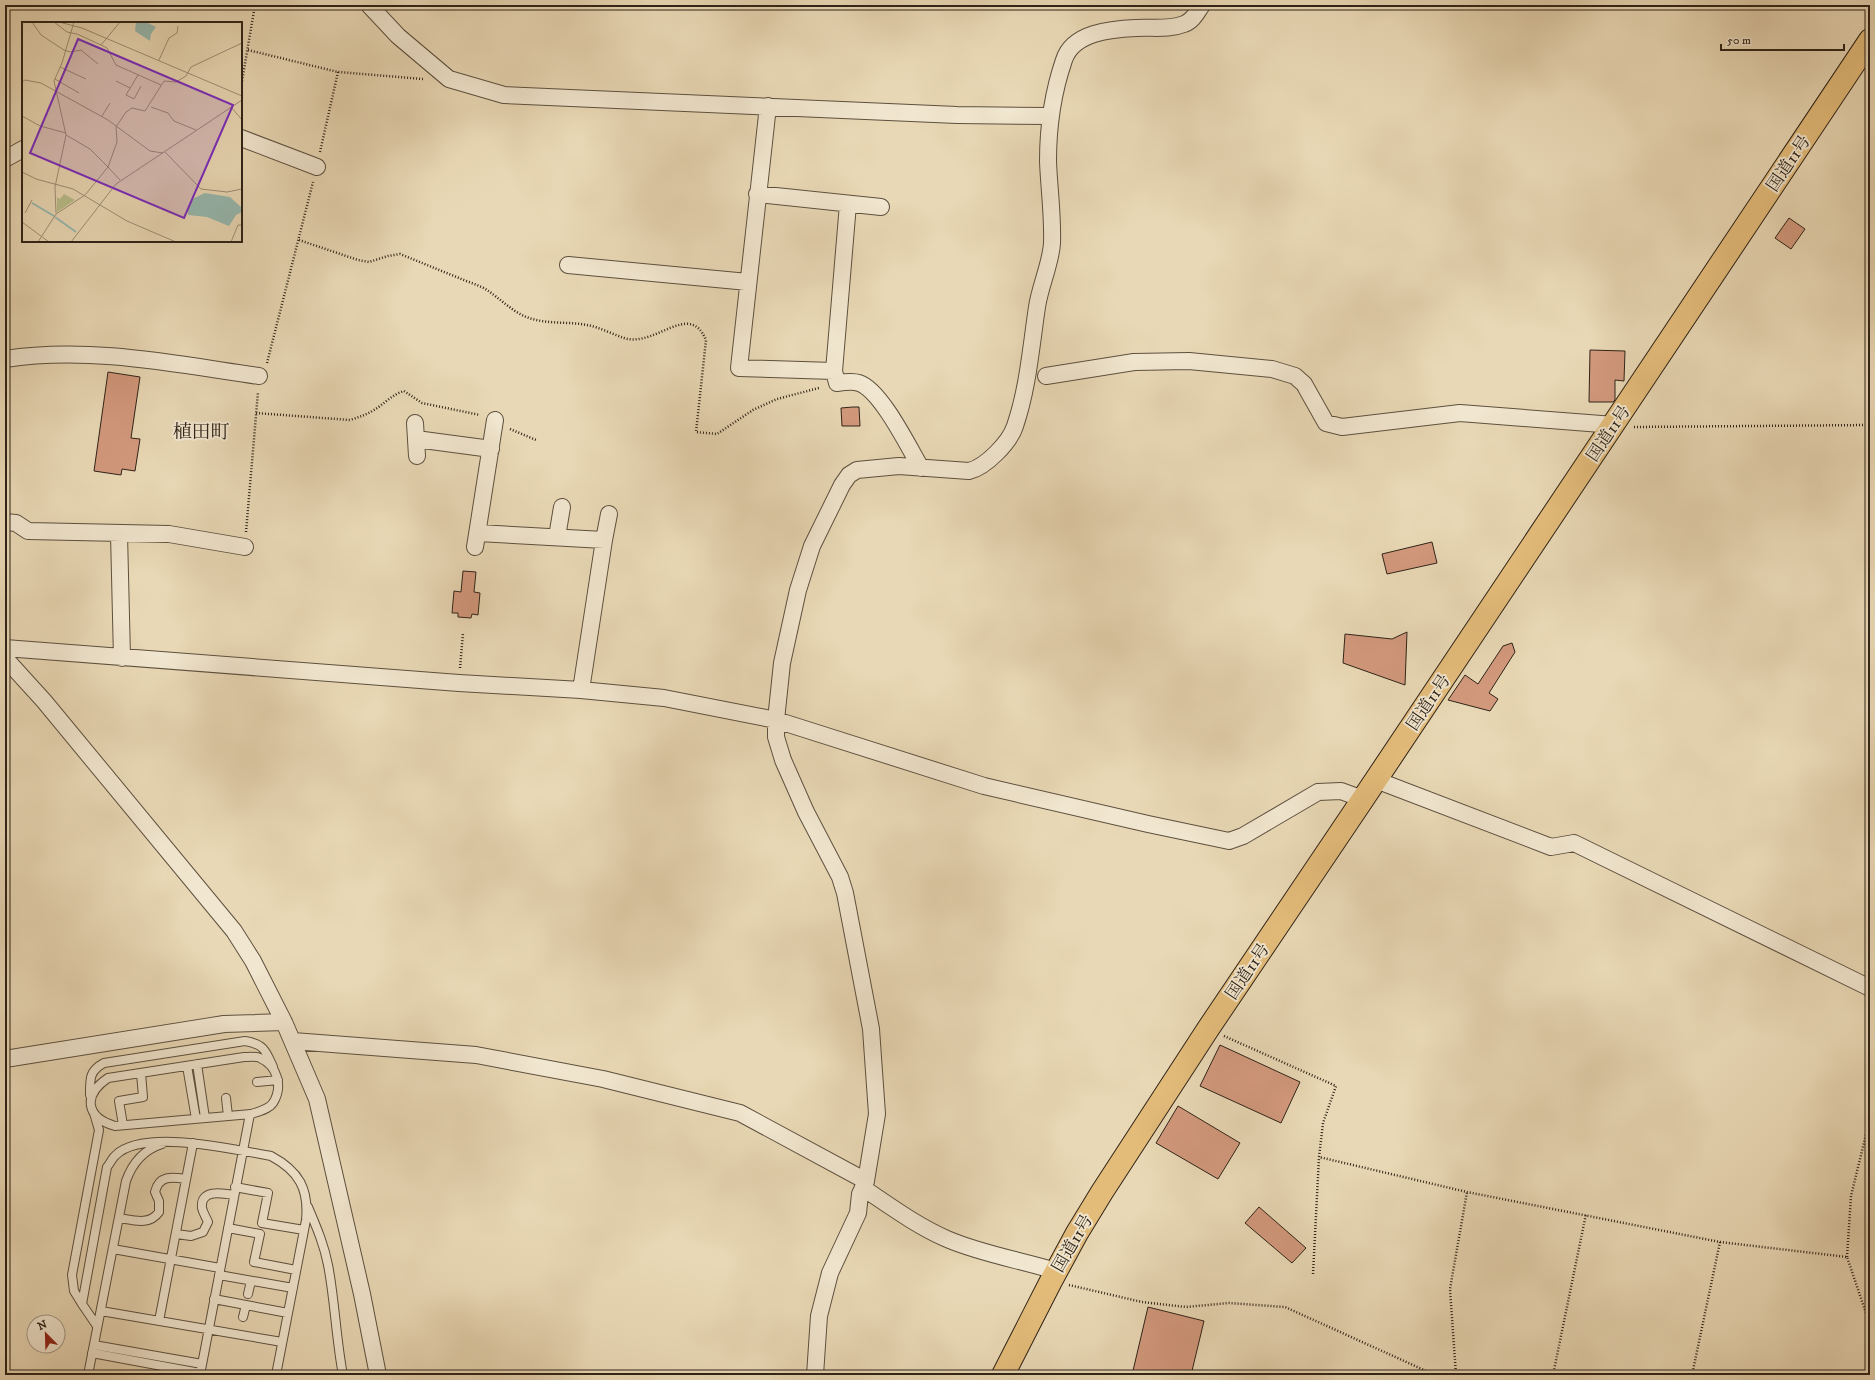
<svg xmlns="http://www.w3.org/2000/svg" width="1875" height="1380" font-family="'IM FELL DW Pica','Noto Serif JP',serif">
	<rect width="100%" height="100%" fill="#e9d8b5"/>
	<filter id="stains"><feTurbulence type="fractalNoise" baseFrequency=".005" numOctaves="4"/><feColorMatrix values="0 0 0 0 .2 0 0 0 0 .09 0 0 0 0 .02 0 0 0 .5 -.17"/></filter>
	<radialGradient id="worn" r=".72"><stop offset=".6" stop-color="#630" stop-opacity="0"/><stop offset="1" stop-color="#630" stop-opacity=".3"/></radialGradient>
	<path fill="#d3997d" stroke="#2e2318" d="M 1789,218 L 1805,229 L 1791,249 L 1775,238 Z
		M 1590,350 L 1625,351 L 1624,381 L 1615,380 L 1615,400 L 1613,402 L 1589,402 Z
		M 108,372 L 140,377 L 131,438 L 140,439 L 135,471 L 122,469 L 121,475 L 94,471 Z
		M 853,407 L 859,407 L 860,426 L 842,426 L 841,408 Z
		M 1432,542 L 1437,563 L 1387,574 L 1382,554 Z
		M 463,571 L 476,572 L 474,592 L 480,593 L 478,615 L 472,614 L 471,618 L 458,617 L 458,613 L 452,613 L 454,591 L 461,592 Z
		M 1407,632 L 1405,685 L 1343,663 L 1345,634 L 1392,639 Z
		M 1512,643 L 1515,652 L 1489,693 L 1498,699 L 1490,711 L 1448,700 L 1465,675 L 1478,684 L 1503,646 Z
		M 1220,1045 L 1300,1082 L 1281,1123 L 1200,1086 Z
		M 1178,1106 L 1240,1143 L 1218,1179 L 1156,1143 Z
		M 1259,1207 L 1306,1248 L 1292,1263 L 1245,1223 Z
		M 1148,1307 L 1204,1321 L 1191,1375 L 1132,1375 Z"/>
	<g fill="none" stroke-linecap="round" stroke-linejoin="round">
		<defs>
			<path id="lane" d="M 244,1057 C 249,1057 256,1056 260,1058 C 278,1066 283,1087 273,1103 C 269,1109 258,1112 251,1114 L 115,1126 C 85,1117 83,1095 108,1078 Z
				M 197,1064 L 205,1118
				M 187,1066 L 196,1119
				M 257,1082 L 278,1080
				M 90,1095 C 90,1079 89,1071 104,1063 L 245,1041 C 264,1044 266,1051 273,1067
				M 226,1098 L 228,1116
				M 94,1113 L 99,1130 L 72,1275 L 74,1291 L 82,1304 L 107,1167 C 110,1164 112,1158 116,1155 C 144,1128 236,1150 271,1156 C 299,1171 309,1189 306,1220 L 276,1375
				M 123,1125 L 119,1101 L 143,1097 L 141,1073
				M 235,1187 L 268,1193 L 262,1223 L 304,1230
				M 308,1207 C 316,1226 324,1244 328,1265 C 335,1301 336,1339 343,1375
				M 119,1218 C 133,1220 149,1226 159,1212 L 159,1201 L 155,1192 C 159,1175 172,1177 186,1179
				M 228,1228 L 260,1234 L 254,1262 L 296,1270
				M 176,1234 L 191,1236 L 203,1232 L 208,1222 C 206,1217 203,1213 202,1208 C 200,1189 222,1193 234,1195
				M 113,1249 L 220,1268
				M 219,1275 L 293,1288
				M 248,1294 L 251,1281
				M 214,1299 L 288,1313
				M 82,1304 L 97,1326
				M 101,1311 L 282,1342
				M 243,1317 L 246,1305
				M 159,1321 L 193,1143
				M 94,1345 L 202,1364
				M 92,1353 L 200,1373
				M 88,1375 L 126,1181 C 132,1164 143,1150 162,1144
				M 200,1375 L 250,1114"/>
			<path id="street" d="M 369,5 L 398,36 L 449,79 L 504,95 L 957,115 L 1050,116
				M 768,106 L 739,368 L 834,371 L 848,204
				M 241,138 L 317,167
				M 5,159 L 23,149
				M 757,194 L 881,207
				M 568,265 L 748,282
				M 5,359 C 89,346 175,364 259,376
				M 834,371 L 837,383 C 844,382 853,381 859,383 C 881,390 909,448 921,468
				M 1046,376 L 1134,362 L 1189,361 L 1272,369 L 1295,376 L 1304,384 L 1326,423 L 1342,427 L 1460,413 L 1614,425
				M 415,423 L 417,456
				M 416,439 L 491,449
				M 5,522 L 16,523 L 28,531 L 169,534 L 245,547
				M 478,533 L 604,540
				M 119,534 L 122,658
				M 557,537 L 562,507
				M 475,547 L 495,420
				M 5,648 L 459,683 L 581,690 L 664,698 L 776,720 L 984,786 L 1148,824 L 1229,841 L 1243,836 L 1318,792 L 1341,791 L 1363,799
				M 5,658 L 44,701 L 234,931 L 253,961 L 284,1022 L 317,1099 L 362,1294 L 378,1375
				M 581,690 L 604,540 L 609,514
				M 1376,780 L 1551,847 L 1574,843 L 1870,988
				M 293,1041 L 476,1055 L 603,1079 L 740,1113 L 866,1181
				M 5,1059 L 224,1024 L 284,1022
				M 863,1188 C 890,1206 917,1226 947,1239 C 982,1254 1020,1260 1056,1271
				M 815,1375 L 819,1316 L 830,1273 L 858,1213 L 860,1194 L 866,1181 L 877,1114 L 871,1029 L 845,893 L 840,877 L 806,812 L 783,760 L 776,737 L 776,720 L 782,663 L 798,590 L 812,546 L 842,485 L 849,475 L 857,470 L 899,466 L 969,471 C 986,467 1010,442 1015,426 C 1028,388 1031,347 1037,307 C 1040,286 1051,263 1052,243 C 1053,216 1049,188 1048,161 C 1048,127 1053,92 1064,60 C 1073,32 1112,29 1136,28 C 1152,27 1169,30 1184,24 C 1193,21 1197,12 1202,5"/>
			<path id="highway" d="M 1003,1375 L 1051,1281 L 1077,1233 L 1102,1192 L 1208,1029 L 1363,799 L 1870,40"/>
		</defs>
		<use href="#lane" stroke="#5d503f" stroke-width="10"/>
		<use href="#street" stroke="#5d503f" stroke-width="18"/>
		<use href="#highway" stroke="#2e2318" stroke-width="24"/>
		<path stroke="#2e2318" stroke-width="2.5" stroke-dasharray="1 2" stroke-linecap="butt" d="M 248,50 L 338,72 L 423,79
			M 241,87 L 255,5
			M 320,152 L 338,72
			M 299,240 L 358,260 L 369,262 L 388,256 L 400,254 C 420,262 439,270 459,278 C 468,282 479,285 487,290 C 499,298 511,310 524,316 C 544,325 566,321 587,325 C 599,327 612,334 624,338 C 656,348 689,300 706,340 L 696,432 L 717,434 L 753,410 L 777,399 L 819,388
			M 267,363 L 313,182
			M 256,413 L 350,420 C 359,417 366,415 374,410 C 384,404 393,394 404,391 L 422,403 L 480,415
			M 1634,427 L 1870,425
			M 510,429 L 536,440
			M 246,532 L 258,392
			M 460,668 L 463,633
			M 1224,1036 L 1336,1086 L 1323,1123 L 1319,1157 L 1467,1192 L 1720,1242 L 1847,1257 L 1870,1325
			M 1847,1257 L 1851,1196 L 1870,1118
			M 1313,1274 L 1319,1157
			M 1069,1285 L 1142,1302 L 1186,1307 L 1229,1303 L 1285,1307 L 1435,1375
			M 1456,1375 L 1450,1289 L 1467,1192
			M 1553,1375 L 1586,1214
			M 1692,1375 L 1720,1242"/>
		<use href="#lane" stroke="#f1e6cf" stroke-width="8"/>
		<use href="#street" stroke="#f1e6cf" stroke-width="16"/>
		<use href="#highway" stroke="#e4bc7a" stroke-width="22"/>
	</g>
	<g text-anchor="middle" stroke-width="4" stroke-linejoin="round" paint-order="stroke">
		<g font-size="17" fill="#2e2318" stroke="#f1e6cf">
			<text transform="translate(1788 163) rotate(-56)" y="6">国道11号</text>
			<text transform="translate(1608 433) rotate(-56)" y="6">国道11号</text>
			<text transform="translate(1428 702) rotate(-56)" y="6">国道11号</text>
			<text transform="translate(1247 971) rotate(-56)" y="6">国道11号</text>
			<text transform="translate(1072 1243) rotate(-60)" y="6">国道11号</text>
		</g>
		<g font-size="19" fill="#2e2318" stroke="#f1e6cf">
			<text x="201" y="438">植田町</text>
		</g>
	</g>
	<g transform="translate(22 22)">
		<rect width="220" height="220" fill="#e9d8b5"/>
		<path d="M 42,172 L 53,178 L 35,190 L 35,175 L 38,177 Z" fill="#b8be8c"/>
		<path d="M 114,0 L 124,0 L 134,5 L 129,12 L 128,19 L 113,9 ZM 183,171 L 208,175 L 220,186 L 220,190 L 214,193 L 207,204 L 185,195 L 166,193 L 166,185 L 172,176 Z" fill="#97b9b0"/>
		<path fill="none" stroke="#97b9b0" stroke-width="2" d="M 10,181 L 32,194M 33,195 L 54,210"/>
		<path fill="none" stroke="#9e9076" stroke-width="1" d="M 10,0 L 19,13 L 42,28 L 48,30 L 59,28 L 76,42M 32,0 L 45,10 L 55,12 L 79,23 L 85,26 L 94,43 L 139,63M 37,0 L 60,6 L 220,74M 79,23 L 98,0M 137,38 L 147,16 L 155,11 L 156,4M 38,45 L 64,57M 116,53 L 104,73 L 112,77 L 119,64M 33,57 L 57,71M 94,59 L 108,66M 0,60 L 3,58 L 19,61 L 86,98 L 128,129 L 141,131M 129,85 L 146,91 L 152,99 L 174,108M 210,86 L 220,98M 0,94 L 18,104 L 44,111M 80,94 L 88,81M 44,113 L 68,127 L 86,145M 143,130 L 179,167 L 205,170 L 220,167M 86,145 L 98,158M 0,150 L 14,157 L 51,167 L 105,199 L 154,220M 3,191 L 10,178M 34,191 L 33,165 L 44,113 L 32,59 L 40,41 L 52,0M 0,200 L 27,220M 16,220 L 34,192 L 63,173 L 86,145 L 95,120 L 94,105 L 104,90 L 110,86 L 123,89 L 142,59 L 154,60 L 164,54 L 169,45 L 220,21M 49,220 L 94,162 L 220,78M 209,220 L 216,203 L 220,203"/>
		<path fill="#7b2cbf" fill-opacity="0.15" stroke="#7b2cbf" stroke-width="2" d="M 56,17 L 211,83 L 162,196 L 8,131 Z"/>
		<rect width="220" height="220" fill="none" stroke="#2e2318" stroke-width="2"/>
	</g>
	<rect width="1875" height="1380" fill="none" stroke="#e9d8b5" stroke-width="20"/>
	<rect x="6" y="6" width="1863" height="1368" fill="none" stroke="#2e2318" stroke-width="2"/>
	<rect x="10" y="10" width="1855" height="1360" fill="none" stroke="#2e2318"/>
	<g transform="translate(46 1334) rotate(337)"><circle r="19" fill="#f1e6cf" stroke="#a39886"/>
	<path d="M0-3L7 15L0 10L-7 15Z" fill="#8f2418"/>
	<text y="-6" font-size="11" font-weight="bold" text-anchor="middle" fill="#2e2318">N</text>
	</g>
	<path d="M1721 44v6h123v-6" fill="none" stroke="#2e2318" stroke-width="2"/>
	<text x="1727" y="44" font-size="12" fill="#2e2318" stroke="#f1e6cf" stroke-width="3" paint-order="stroke">50 m</text>
	<rect width="100%" height="100%" filter="url(#stains)"/>
	<rect width="100%" height="100%" fill="url(#worn)"/>
</svg>
